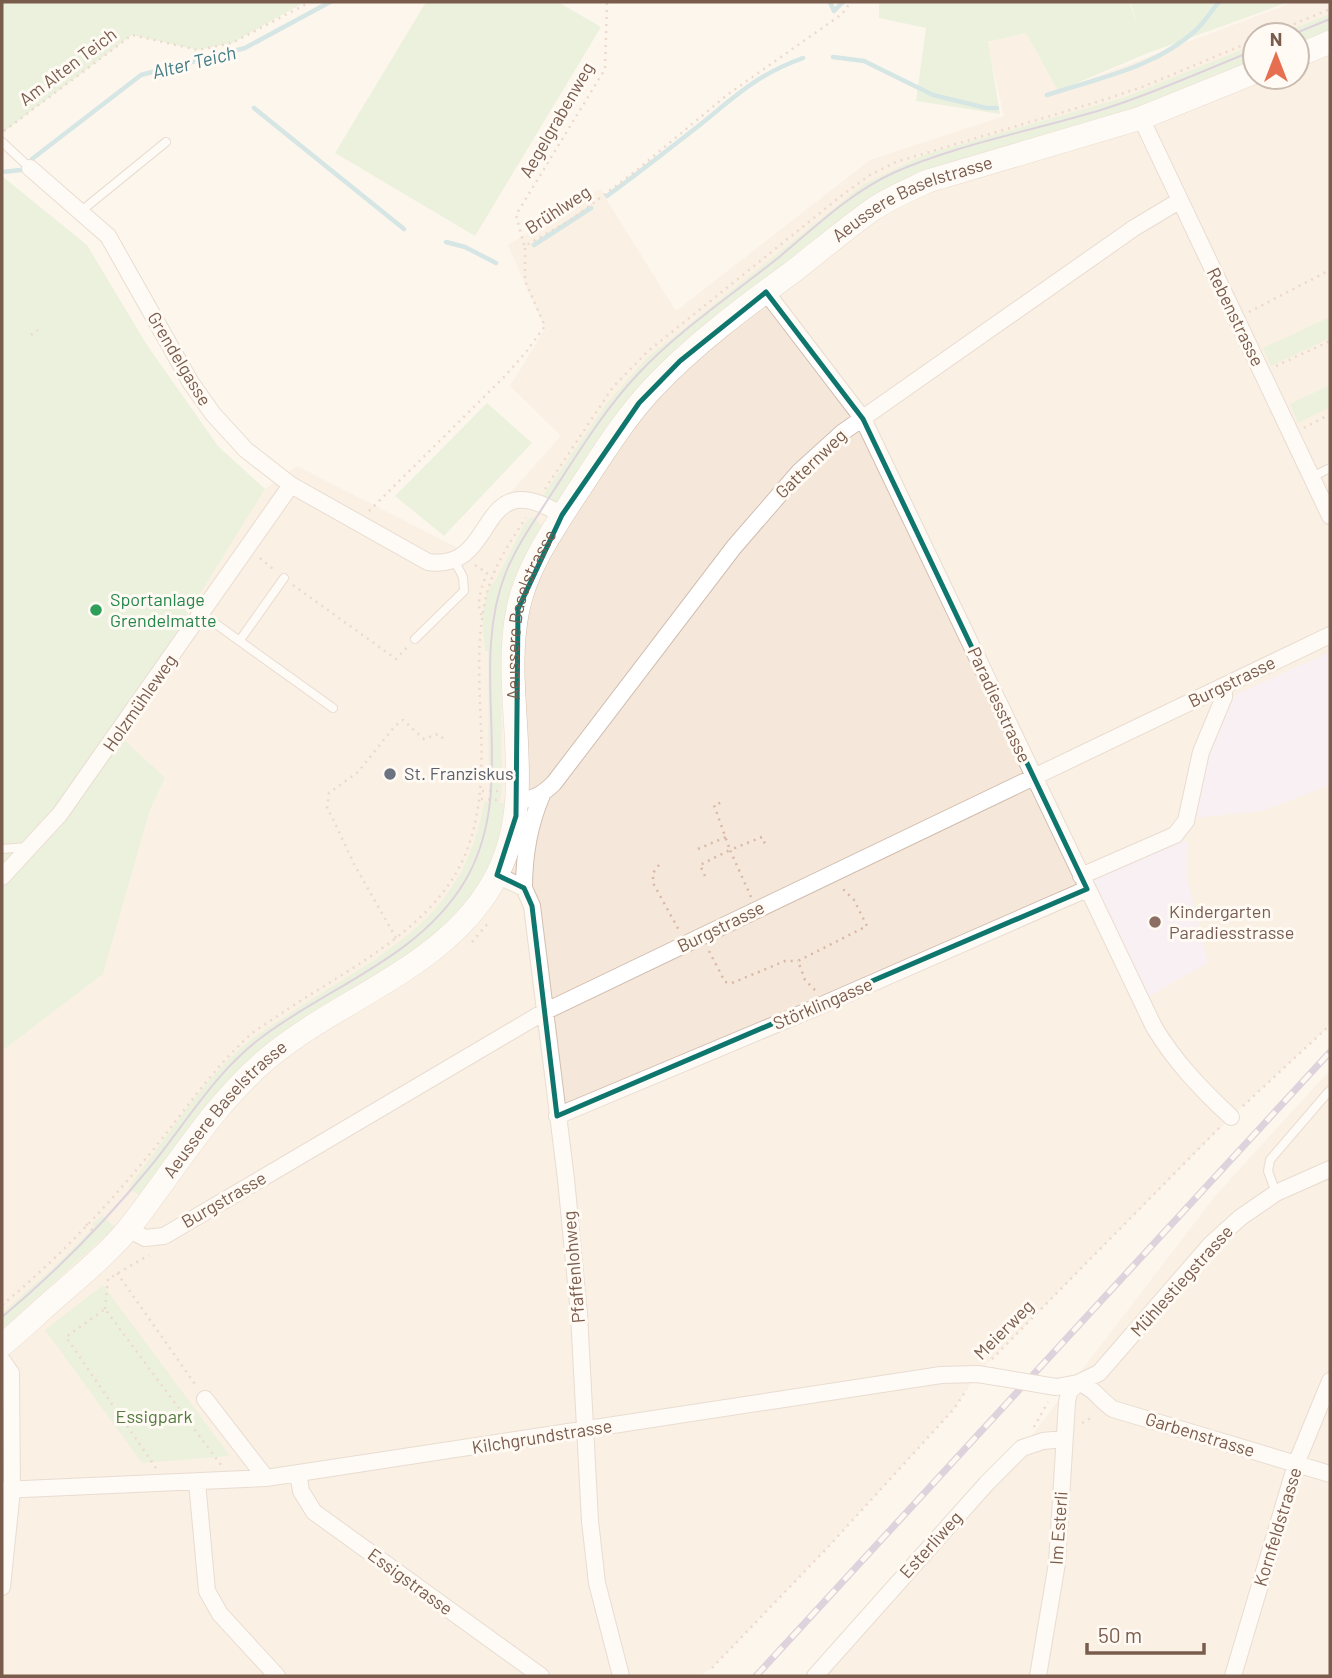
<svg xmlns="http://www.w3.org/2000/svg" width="1332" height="1678" font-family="Barlow,sans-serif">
	<rect width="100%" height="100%" fill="#fdf6ec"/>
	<path fill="#f5e8da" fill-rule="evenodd" d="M 1294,2 L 1330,2 L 1330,1025 L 1231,1117 L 977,1374 L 954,1409 L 829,1546 L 712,1668 L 699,1676 L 2,1676 L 2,1051 L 103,974 L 150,810 L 165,778 L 115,731 L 265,489 L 297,466 L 460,549 L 561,436 L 510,386 L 545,329 L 508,245 L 600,189 L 676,311 L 870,160 L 1004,116 L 987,43 L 1026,33 L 1058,91 ZM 1255,35 L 1297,35 L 1297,77 L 1255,77 Z
		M 1330,1070 L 1330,1676 L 815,1676 L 1022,1448 L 1216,1195 Z"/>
	<path fill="#f3e8fa" d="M 1330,652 L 1330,785 L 1263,811 L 1193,818 L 1206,754 L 1228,698 Z
		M 1183,841 L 1187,842 L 1188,881 L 1208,963 L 1146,998 L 1094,881 L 1095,876 Z"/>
	<path fill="#d8ecc9" d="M 2,2 L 305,2 L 232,43 L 198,50 L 132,35 L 2,133 Z
		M 426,2 L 558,2 L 601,27 L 475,236 L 335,153 Z
		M 879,2 L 1129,2 L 1138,25 L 1130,2 L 1289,2 L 1148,53 L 1058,91 L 1026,33 L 988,42 L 1000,114 L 916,101 L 926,28 L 879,18 Z
		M 1330,14 L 1330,31 L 1297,45 L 1297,35 L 1277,35 Z
		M 1255,44 L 1255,62 L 1135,112 L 946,167 L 715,323 L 557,504 L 546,498 L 544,494 L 608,402 L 647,358 L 864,184 L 924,155 L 1126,97 Z
		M 2,176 L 87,245 L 147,345 L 218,446 L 265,489 L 115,731 L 165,778 L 150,810 L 103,974 L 2,1051 L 2,876 L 27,845 L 2,865 Z
		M 1330,317 L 1330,338 L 1271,366 L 1263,348 Z
		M 1330,385 L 1330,407 L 1298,423 L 1290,404 Z
		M 487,403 L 532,443 L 444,536 L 395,496 Z
		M 533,517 L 544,528 L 506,650 L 501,650 L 502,788 L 500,803 L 508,803 L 507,821 L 491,867 L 462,909 L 423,948 L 332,1006 L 142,1198 L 129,1188 L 133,1181 C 166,1139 195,1092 233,1055 C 253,1036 276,1023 298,1008 C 387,951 465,917 484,802 L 492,802 L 489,787 L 488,651 L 485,651 L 482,616 L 487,592 L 498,576 L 524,525 L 530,518 Z
		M 102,1216 L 116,1228 L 108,1238 L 105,1236 L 2,1329 L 2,1313 L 52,1269 L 95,1226 L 92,1224 Z
		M 103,1285 L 230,1456 L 142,1463 L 45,1330 Z"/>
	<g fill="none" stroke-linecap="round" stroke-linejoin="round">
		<path stroke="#a5d3da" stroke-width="4.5" d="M 830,2 L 834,11 L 843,2
			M 833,57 L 864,61 L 933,95 L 986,108 L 997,108
			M 1047,95 C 1098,78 1154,68 1195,31 C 1205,22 1211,11 1219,2
			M 254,108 L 404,229
			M 32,159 L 141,75 L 245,48 L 330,2
			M 2,172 L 21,170
			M 607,196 C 636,175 664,153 692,131 C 732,100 753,76 803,58
			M 446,242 L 465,247 L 496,263
			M 534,245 L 591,208"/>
		<defs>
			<path id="lane" d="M 2,142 L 30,168
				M 80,212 L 166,142
				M 1312,477 L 1330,468
				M 202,614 L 333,708
				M 415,639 L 464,591 L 463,577 L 454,560
				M 240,640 L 284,578
				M 2,849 L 27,847
				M 1276,1193 L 1268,1171 L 1270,1160 L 1330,1090"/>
			<path id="street" d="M 1141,118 L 1330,516
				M 30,168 L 108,236 L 191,383 L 213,414 L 246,450 L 291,485 L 428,562 C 500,573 474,460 562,515
				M 766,292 L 863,419 L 1154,1027 C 1175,1062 1201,1089 1231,1117
				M 517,801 C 534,799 542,795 554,783 L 734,547 L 799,472 L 843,432 L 1134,228 L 1179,201
				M 497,875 L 524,888 L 532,906 L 566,1179 L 579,1314 L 590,1521 L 597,1583 L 621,1676
				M 1081,876 L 1175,835 L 1186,821 L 1201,752 L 1224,697 L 1224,687
				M 2,877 L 60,814 L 291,485
				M 524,888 C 524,855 529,825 542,795
				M 557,1116 L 822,1005 L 1087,889
				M 128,1229 L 145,1238 L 164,1236 L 544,1012 L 1330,635
				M 2,1360 L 11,1373 L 12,1490 L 2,1587
				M 1078,1383 C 1094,1387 1100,1401 1113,1409 L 1330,1474
				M 1056,1387 L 1078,1383 L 1099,1373 L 1211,1244 L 1241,1217 L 1276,1193 L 1330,1169
				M 205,1399 L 266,1478
				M 298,1473 L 301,1491 L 314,1512 L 541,1676
				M 197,1482 L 207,1591 L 220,1614 L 277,1676
				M 2,1490 L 266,1478 L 941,1375 L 977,1374 L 990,1376
				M 815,1676 L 987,1483 L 1022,1448 L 1043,1441 L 1064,1439
				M 1038,1676 L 1057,1563 L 1067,1402 L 1069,1392 L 1078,1383
				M 1233,1676 L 1296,1464 L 1330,1381"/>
			<g id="secondary">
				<path d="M 1297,56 L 1330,42"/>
				<path id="s1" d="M 2,1345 C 22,1329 41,1310 61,1293 C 85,1272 109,1252 129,1228 C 174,1171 212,1105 268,1058 C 342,996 453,965 498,873 C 539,790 500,695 518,609 C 526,569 552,531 574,497 C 599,460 622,421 652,389 C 693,345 743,308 791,273 C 818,252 844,230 872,210 C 889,198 909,190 928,181 L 1141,118 L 1255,72"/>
			</g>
		</defs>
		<use href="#lane" stroke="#d1beb0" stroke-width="10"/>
		<use href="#street" stroke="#d1beb0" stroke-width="18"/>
		<use href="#secondary" stroke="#d6c0b0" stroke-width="24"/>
		<path stroke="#d9b8a5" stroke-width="2.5" stroke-dasharray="2 5" stroke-linecap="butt" d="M 1268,35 L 1330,9
			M 4,131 L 132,35 L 198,50 L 232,43 L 310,2
			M 524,245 L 516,215 L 605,69 L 607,2
			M 1249,312 L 1330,270
			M 31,335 L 38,330
			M 1276,366 L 1330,341
			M 1304,428 L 1330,414
			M 545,489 L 613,387 L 647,352 L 841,196 L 870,175 L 896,162 L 1097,102 L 1145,86 L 1255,40
			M 369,511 L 504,377 L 526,352 L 545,326 L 525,281 L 525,246 L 572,219 L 637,170 L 727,95 L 842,14 L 851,2
			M 260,558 L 274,570
			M 475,565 L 487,573 C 482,587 475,603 482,616
			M 293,585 L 396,659 L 408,646
			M 482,791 L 500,791
			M 481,799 L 498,800
			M 698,849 L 726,837
			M 659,865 L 653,873 L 653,883 L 680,932
			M 705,876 L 700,865 L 730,850 L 714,805 L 723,802
			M 751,897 L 730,850 L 762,837 L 766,846
			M 396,938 L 354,864 L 333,819 L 327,808 L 329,793 L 358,772 L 395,726 L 403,720 L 424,739 L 438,734 L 444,739
			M 472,942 L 490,921
			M 709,951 L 725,982 L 732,983 L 785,961 L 798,961
			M 815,990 L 805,980 L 798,961 L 867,926 L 854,900 L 840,886
			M 1243,1106 L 1330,1025
			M 86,1224 L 96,1234
			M 117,1273 L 197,1387
			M 2,1305 C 53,1263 101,1213 143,1162 C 179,1120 208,1073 249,1036 C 258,1028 269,1022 279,1015 C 343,971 434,930 465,855 C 500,770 465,679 487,593 C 494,566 511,540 526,518
			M 105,1309 L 108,1279 L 149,1255
			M 992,1359 L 1220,1127
			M 1082,1423 L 1094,1416
			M 1034,1427 L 1048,1402
			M 156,1468 L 66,1337 L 105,1309 L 221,1465
			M 712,1668 L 829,1546 L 954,1409 L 967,1389"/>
		<use href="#lane" stroke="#fff" stroke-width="8"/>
		<use href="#street" stroke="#fff" stroke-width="16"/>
		<use href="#secondary" stroke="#fff" stroke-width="23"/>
		<path stroke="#b9a8c9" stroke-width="2" d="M 1291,35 L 1330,19
			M 2,1317 C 56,1272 105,1222 150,1167 C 186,1123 215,1072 262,1037 C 328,987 420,957 465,881 C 521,786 466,672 506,572 C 518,543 537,517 554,490 C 580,450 605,409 638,374 C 678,331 732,295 778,258 C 814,228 850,193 893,173 C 958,144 1036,130 1104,109 C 1155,93 1205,70 1255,50"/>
		<defs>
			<path id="rail" d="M 756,1676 L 1330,1052"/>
		</defs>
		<use href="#rail" stroke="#b9a8c9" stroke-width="7"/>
		<use href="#rail" stroke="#fffaf3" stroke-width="4.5" stroke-dasharray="13" stroke-linecap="butt"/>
		<defs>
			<path id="street-bridge" d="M 990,1376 L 1056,1387"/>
		</defs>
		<use href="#street-bridge" stroke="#d1beb0" stroke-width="18" stroke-linecap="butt"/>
		<use href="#street-bridge" stroke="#fff" stroke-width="16"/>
	</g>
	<path d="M0 0H1332V1678H0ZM 766,292 L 863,419 L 1087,889 L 557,1116 L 532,906 L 524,888 L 497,875 L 516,816 L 518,609 L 562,515 L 639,403 L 680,361 Z" fill="#fdf6ec" fill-opacity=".55" fill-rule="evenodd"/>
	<path fill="none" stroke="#0f766e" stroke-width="5" stroke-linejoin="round" d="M 766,292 L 863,419 L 1087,889 L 557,1116 L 532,906 L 524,888 L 497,875 L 516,816 L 518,609 L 562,515 L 639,403 L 680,361 Z"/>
	<circle fill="#2e9e5b" stroke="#fffaf3" stroke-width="2.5" cx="96" cy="610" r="7"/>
	<circle fill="#6b7280" stroke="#fffaf3" stroke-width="2.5" cx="390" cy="774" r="7"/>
	<circle fill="#8d6e63" stroke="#fffaf3" stroke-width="2.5" cx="1155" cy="922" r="7"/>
	<g text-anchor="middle" stroke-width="6" stroke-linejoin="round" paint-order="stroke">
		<g font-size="18" fill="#7a5c4d" stroke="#fffaf3">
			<text transform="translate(68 67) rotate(-37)" y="6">Am Alten Teich</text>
			<text transform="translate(557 120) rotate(-60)" y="6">Aegelgrabenweg</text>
			<text dy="6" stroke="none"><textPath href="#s1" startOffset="1544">Aeussere Baselstrasse</textPath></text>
			<text transform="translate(558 210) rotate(-33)" y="6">Brühlweg</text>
			<text transform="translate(1235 317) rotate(64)" y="6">Rebenstrasse</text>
			<text transform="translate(179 359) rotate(59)" y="6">Grendelgasse</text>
			<text transform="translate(811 464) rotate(-44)" y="6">Gatternweg</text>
			<text dy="6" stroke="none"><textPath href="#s1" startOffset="956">Aeussere Baselstrasse</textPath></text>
			<text transform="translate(1232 682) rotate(-26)" y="6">Burgstrasse</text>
			<text transform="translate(140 703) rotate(-55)" y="6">Holzmühleweg</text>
			<text transform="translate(999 705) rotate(65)" y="6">Paradiesstrasse</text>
			<text transform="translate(721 927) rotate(-26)" y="6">Burgstrasse</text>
			<text transform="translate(823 1004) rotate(-23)" y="6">Störklingasse</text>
			<text dy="6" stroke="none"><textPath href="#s1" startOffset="326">Aeussere Baselstrasse</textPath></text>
			<text transform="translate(224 1200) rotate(-30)" y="6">Burgstrasse</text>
			<text transform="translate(574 1267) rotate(-95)" y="6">Pfaffenlohweg</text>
			<text transform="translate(1182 1281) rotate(-48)" y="6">Mühlestiegstrasse</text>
			<text transform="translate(1004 1330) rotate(-45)" y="6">Meierweg</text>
			<text transform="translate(1200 1435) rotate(17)" y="6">Garbenstrasse</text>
			<text transform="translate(542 1437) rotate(-9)" y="6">Kilchgrundstrasse</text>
			<text transform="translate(1278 1527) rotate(-73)" y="6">Kornfeldstrasse</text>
			<text transform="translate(1059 1528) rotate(-86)" y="6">Im Esterli</text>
			<text transform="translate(931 1545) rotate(-48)" y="6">Esterliweg</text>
			<text transform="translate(410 1582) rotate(36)" y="6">Essigstrasse</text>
		</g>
		<g font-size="18" fill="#27864d" stroke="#fffaf3" text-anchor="start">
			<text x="110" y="606">Sportanlage<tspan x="110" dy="21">Grendelmatte</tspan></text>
		</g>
		<g font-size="18" fill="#5b616d" stroke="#fffaf3" text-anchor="start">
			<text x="404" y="780">St. Franziskus</text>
		</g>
		<g font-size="18" fill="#785e54" stroke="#fffaf3" text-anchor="start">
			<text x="1169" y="918">Kindergarten<tspan x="1169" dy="21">Paradiesstrasse</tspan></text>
		</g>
		<g font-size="18" fill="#537a41" stroke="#fffaf3">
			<text x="154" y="1423">Essigpark</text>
		</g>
		<g font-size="19" font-style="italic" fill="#437c86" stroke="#fffaf3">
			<text transform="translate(194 62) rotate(-14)" y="7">Alter Teich</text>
		</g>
	</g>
	<rect width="1332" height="1678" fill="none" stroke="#7a5c4d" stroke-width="7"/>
	<g transform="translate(1276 56)"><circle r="33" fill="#fffaf3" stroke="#cabbb1" stroke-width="2"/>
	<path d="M0-5L12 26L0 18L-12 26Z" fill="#e76f51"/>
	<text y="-10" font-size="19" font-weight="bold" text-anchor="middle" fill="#7a5c4d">N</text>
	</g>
	<path d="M1087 1643v10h117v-10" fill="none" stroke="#7a5c4d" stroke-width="3.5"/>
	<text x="1098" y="1643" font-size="21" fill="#7a5c4d" stroke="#fffaf3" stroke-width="5" paint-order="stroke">50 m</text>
</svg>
